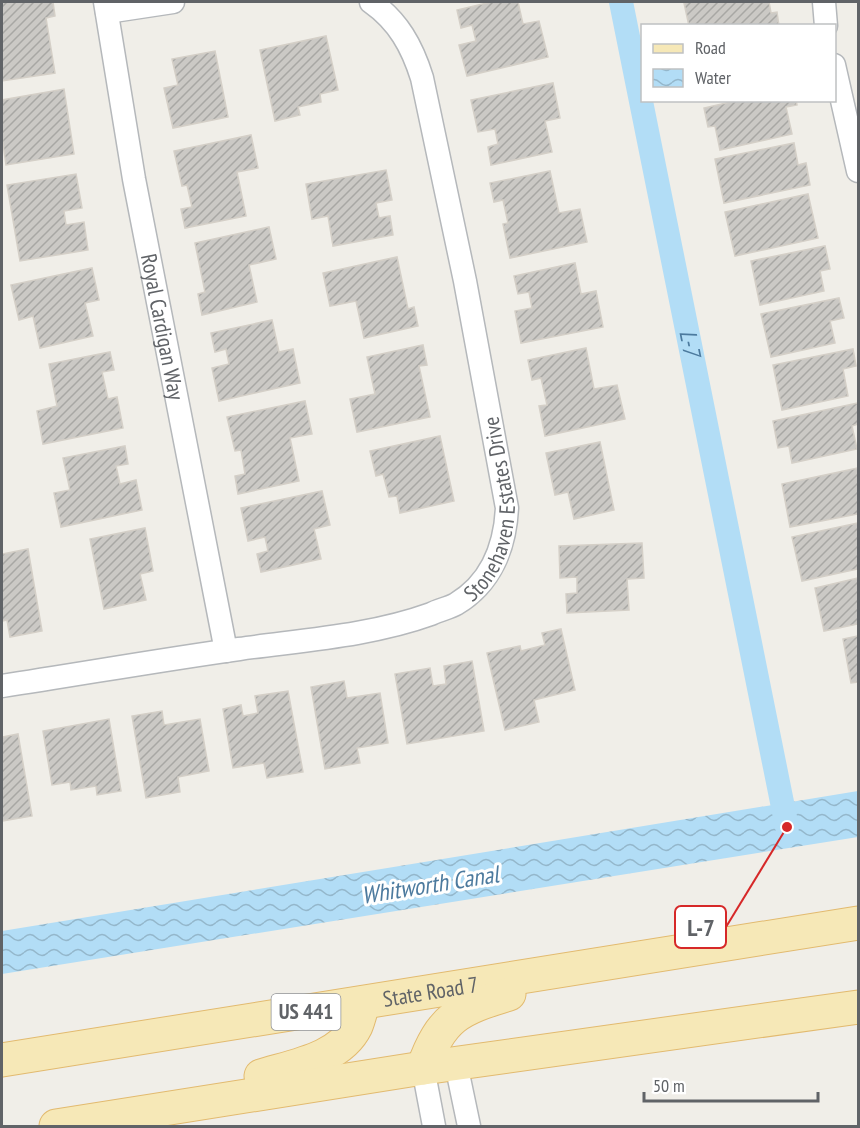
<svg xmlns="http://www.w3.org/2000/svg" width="860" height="1128" font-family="'PT Sans Narrow',sans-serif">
	<defs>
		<pattern id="water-waves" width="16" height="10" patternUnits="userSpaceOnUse" patternTransform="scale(1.5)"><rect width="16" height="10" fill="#b2ddf6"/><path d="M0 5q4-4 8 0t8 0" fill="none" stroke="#94b7cb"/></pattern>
		<pattern id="building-hatch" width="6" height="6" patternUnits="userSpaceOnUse" patternTransform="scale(1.5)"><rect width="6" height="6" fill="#cbc9c5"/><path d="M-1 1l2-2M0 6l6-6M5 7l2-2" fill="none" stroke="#a8a7a4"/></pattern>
	</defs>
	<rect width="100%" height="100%" fill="#f0eee8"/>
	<path fill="url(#water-waves)" d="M 858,791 L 858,837 L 2,974 L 2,931 Z"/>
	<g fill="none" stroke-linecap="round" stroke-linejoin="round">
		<path stroke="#b2ddf6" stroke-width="24" id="s1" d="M 621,2 L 787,827"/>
	</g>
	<path fill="url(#building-hatch)" stroke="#d4cfc7" stroke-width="1.5" d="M 2,2 L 53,2 L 55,16 L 46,18 L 55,73 L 2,81 Z
		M 491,2 L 518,2 L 523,24 L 539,21 L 548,57 L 467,76 L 459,45 L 476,41 L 472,25 L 461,28 L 457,10 Z
		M 689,2 L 769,2 L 771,13 L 777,12 L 779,26 L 689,26 L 684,3 Z
		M 326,36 L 338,90 L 320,94 L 321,102 L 298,107 L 300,115 L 275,121 L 260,50 Z
		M 215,51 L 228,117 L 173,128 L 164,88 L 178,85 L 172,59 Z
		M 553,83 L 560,118 L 545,121 L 552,152 L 491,165 L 488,147 L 498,144 L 495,129 L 478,132 L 471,100 Z
		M 64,89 L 74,154 L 6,165 L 2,137 L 2,100 Z
		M 739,100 L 796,100 L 797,105 L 786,107 L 792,134 L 720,150 L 715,126 L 708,127 L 704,108 Z
		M 251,135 L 258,168 L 237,172 L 246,216 L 185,228 L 181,209 L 192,207 L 187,185 L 182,186 L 174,151 Z
		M 794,143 L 798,165 L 806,163 L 810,185 L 724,203 L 715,159 Z
		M 386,170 L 392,200 L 376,203 L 379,218 L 390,216 L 393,235 L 333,246 L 328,216 L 312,219 L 306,184 Z
		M 550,171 L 559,213 L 580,209 L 587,242 L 510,258 L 503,224 L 508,223 L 503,200 L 494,202 L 490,183 Z
		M 76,174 L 82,208 L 64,211 L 66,225 L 84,222 L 88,250 L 20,261 L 7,185 Z
		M 808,194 L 818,238 L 735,256 L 725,212 Z
		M 269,227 L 276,259 L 249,265 L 257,302 L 202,315 L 198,294 L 205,292 L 195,243 Z
		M 825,246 L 830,269 L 820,271 L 824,291 L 760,305 L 751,261 Z
		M 397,257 L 408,309 L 414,307 L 418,326 L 364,338 L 356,301 L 330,306 L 323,273 Z
		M 575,263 L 581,294 L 596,291 L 603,327 L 521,343 L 515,311 L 532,308 L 529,292 L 518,294 L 514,276 Z
		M 92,268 L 99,300 L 85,303 L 93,336 L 40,348 L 33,316 L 19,320 L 11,285 Z
		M 839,298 L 844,318 L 830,321 L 835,343 L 771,357 L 761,314 Z
		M 272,320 L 279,352 L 293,349 L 300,383 L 219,401 L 212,368 L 229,364 L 226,349 L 215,352 L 211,333 Z
		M 423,345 L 427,365 L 419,366 L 430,417 L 357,432 L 350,399 L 375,394 L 367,357 Z
		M 586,348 L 594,389 L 617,385 L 625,419 L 545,436 L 539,406 L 547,405 L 541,378 L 532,380 L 528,360 Z
		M 853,349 L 856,366 L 843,369 L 848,396 L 782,410 L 773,365 Z
		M 110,352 L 114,370 L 102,372 L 108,399 L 117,397 L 123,428 L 43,444 L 37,411 L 57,406 L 49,364 Z
		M 305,401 L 312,434 L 290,438 L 299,481 L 238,494 L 235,476 L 245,474 L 241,450 L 235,451 L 227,417 Z
		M 858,403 L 858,424 L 852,426 L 857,449 L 792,463 L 789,446 L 778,448 L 773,421 Z
		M 440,436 L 454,501 L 400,513 L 397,496 L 389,497 L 383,474 L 376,476 L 370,451 Z
		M 600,442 L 614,510 L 574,519 L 568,492 L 555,495 L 546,453 Z
		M 125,446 L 128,464 L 116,466 L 120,484 L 136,480 L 142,510 L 61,527 L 54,493 L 70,490 L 63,458 Z
		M 858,468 L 858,514 L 790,527 L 782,484 Z
		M 322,491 L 330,525 L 314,529 L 321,559 L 261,572 L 257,554 L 268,551 L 265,537 L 248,541 L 241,508 Z
		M 858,523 L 858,569 L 802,581 L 792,537 Z
		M 145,528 L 153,571 L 140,574 L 146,600 L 104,609 L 90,539 Z
		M 642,543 L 644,578 L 627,579 L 629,610 L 567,613 L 566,594 L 577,593 L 577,577 L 560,578 L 559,546 Z
		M 28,549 L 42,631 L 10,637 L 7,620 L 2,621 L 2,554 Z
		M 858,578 L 858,624 L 824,631 L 815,588 Z
		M 561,629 L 575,690 L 534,700 L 539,722 L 505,730 L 487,653 L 520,646 L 521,651 L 545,645 L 542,633 Z
		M 858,636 L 858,682 L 851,683 L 843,639 Z
		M 472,661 L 484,731 L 407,744 L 395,674 L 430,668 L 433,686 L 446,684 L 444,666 Z
		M 344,681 L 347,698 L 380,693 L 388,743 L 357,748 L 360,763 L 325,769 L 311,687 Z
		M 288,691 L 303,772 L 267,778 L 264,763 L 233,768 L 223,709 L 241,705 L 243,716 L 258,713 L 255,696 Z
		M 162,711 L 164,725 L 200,719 L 209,771 L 178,777 L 180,792 L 146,798 L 132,716 Z
		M 109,719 L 121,791 L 97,795 L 96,786 L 71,790 L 70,782 L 52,785 L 43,731 Z
		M 18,734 L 32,816 L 2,821 L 2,737 Z"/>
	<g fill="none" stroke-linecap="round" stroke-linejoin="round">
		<defs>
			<g id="minor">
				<path id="s2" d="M 105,2 L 134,179 L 226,651"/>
				<path d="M 824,2 L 826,26"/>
				<path d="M 107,12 L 173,2"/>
				<path d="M 834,65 L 858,171"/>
				<path id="s3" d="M 2,686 C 81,674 160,660 239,649 C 303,640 370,636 431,614 C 439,610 449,608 456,604 C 491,583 505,547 507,508 L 465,281 L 422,78 C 412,46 398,21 371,2"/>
				<path d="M 456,1064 L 469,1126"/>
				<path d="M 423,1068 L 434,1126"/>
			</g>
			<g id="primary">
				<path id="s4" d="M 2,1060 L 858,923"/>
				<path d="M 423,1068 C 441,1017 459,1009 509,994"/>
				<path d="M 261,1076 C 293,1066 340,1059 356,1026 C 359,1019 361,1010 363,1003"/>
				<path d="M 56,1126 L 423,1068 L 858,1007"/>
			</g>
		</defs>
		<use href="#minor" stroke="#b5b8bb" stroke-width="25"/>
		<use href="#primary" stroke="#e2ba6f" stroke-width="35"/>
		<use href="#minor" stroke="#fff" stroke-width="22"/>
		<use href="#primary" stroke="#f6e8b7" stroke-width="33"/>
	</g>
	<g text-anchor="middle" stroke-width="6" stroke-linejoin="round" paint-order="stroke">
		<rect fill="#fff" stroke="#909295" stroke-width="1.5" x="271.5" y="994" width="69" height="36" rx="4.5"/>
		<g font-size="21" font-weight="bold" fill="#606367">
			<text x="306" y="1019">US 441</text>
		</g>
		<g font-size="22" fill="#606367" stroke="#fff">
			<text dy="8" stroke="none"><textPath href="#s2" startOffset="330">Royal Cardigan Way</textPath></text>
			<text dy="8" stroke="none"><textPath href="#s3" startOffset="572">Stonehaven Estates Drive</textPath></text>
			<text dy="8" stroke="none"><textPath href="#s4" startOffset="434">State Road 7</textPath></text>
		</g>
		<g font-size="24" font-style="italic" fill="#4c7a9e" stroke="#fff">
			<text dy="8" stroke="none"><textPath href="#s1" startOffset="348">L-7</textPath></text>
			<text transform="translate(430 885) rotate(-9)" y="8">Whitworth Canal</text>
		</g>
	</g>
	<path fill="none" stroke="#d62828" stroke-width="2" d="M787 827L726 927"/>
	<circle fill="#d62828" stroke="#fff" stroke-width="2" cx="787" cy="827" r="6"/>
	<rect fill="#fff" stroke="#d62828" stroke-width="2" x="675" y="906" width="51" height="42" rx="6"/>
	<g font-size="24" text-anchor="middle" font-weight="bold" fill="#606367">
		<text x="701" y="936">L-7</text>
	</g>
	<rect width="860" height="1128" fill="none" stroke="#606367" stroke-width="6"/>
	<rect x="641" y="24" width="195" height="78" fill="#ffffff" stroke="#bfc1c2" stroke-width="1.5"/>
	<rect x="653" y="44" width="30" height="9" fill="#f6e8b7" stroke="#bfc1c2" stroke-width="1.5"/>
	<text x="695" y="54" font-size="18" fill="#606367">Road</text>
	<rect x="653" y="69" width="30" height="18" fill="url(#water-waves)" stroke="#bfc1c2" stroke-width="1.5"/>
	<text x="695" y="84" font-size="18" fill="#606367">Water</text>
	<path d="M644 1092v9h174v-9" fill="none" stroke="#606367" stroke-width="3"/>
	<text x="653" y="1092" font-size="18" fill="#606367" stroke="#ffffff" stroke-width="4.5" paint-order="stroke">50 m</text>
</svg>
